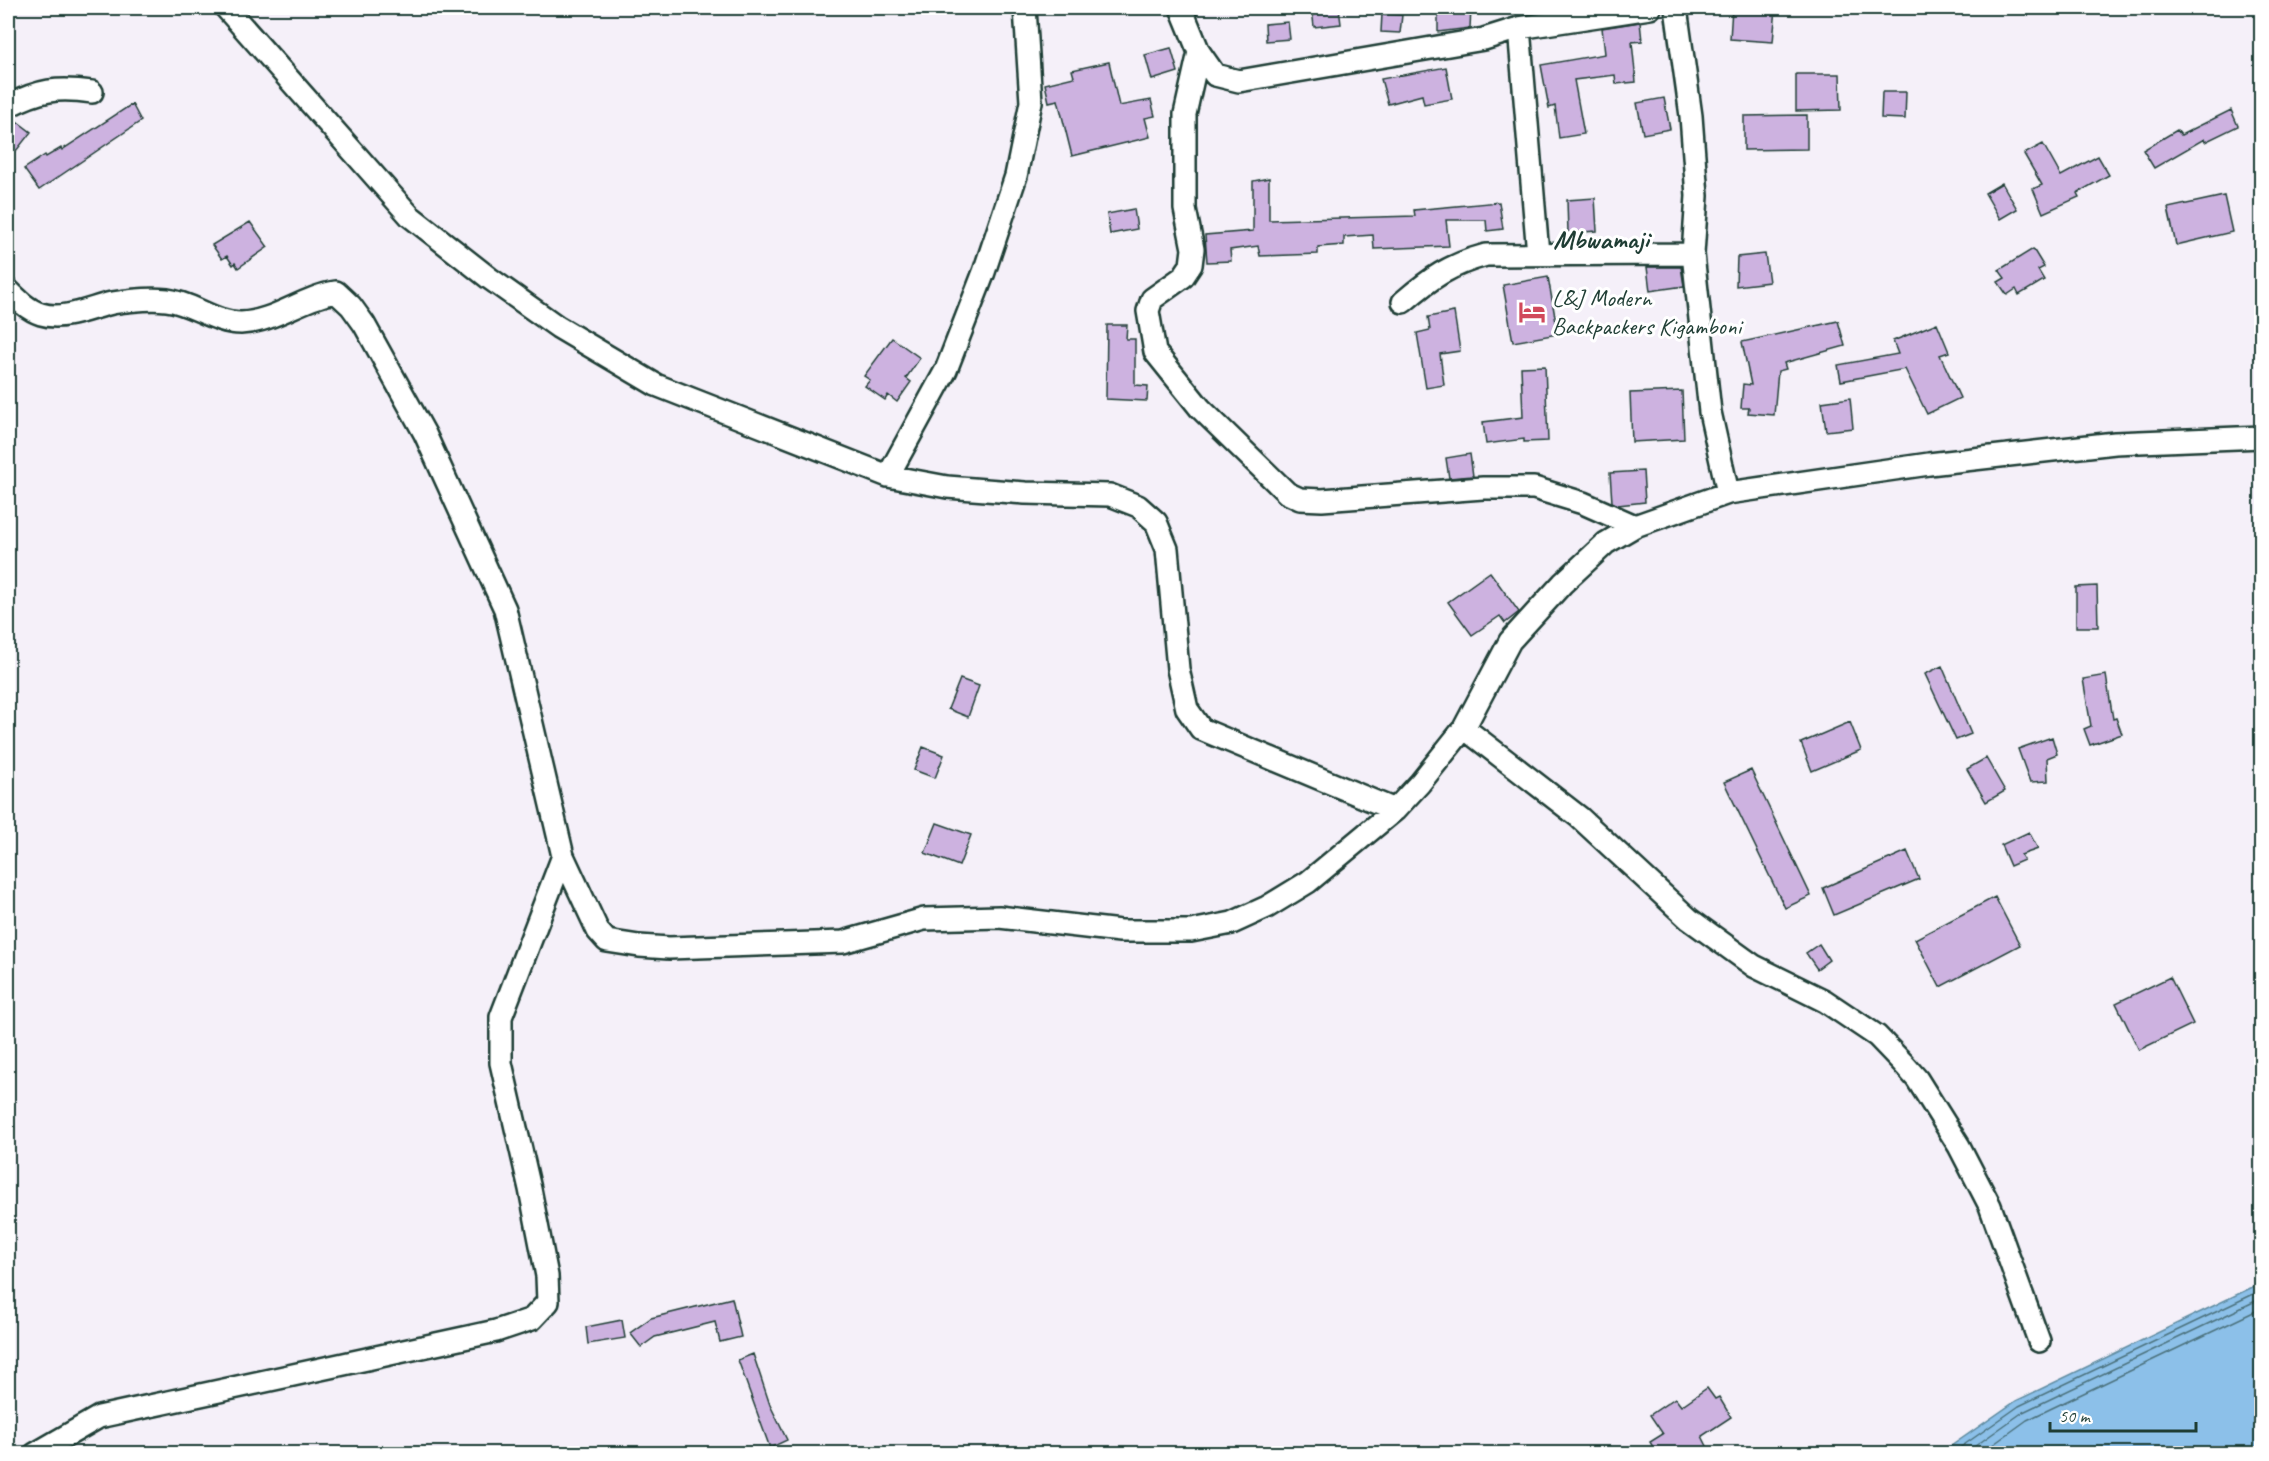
<svg xmlns="http://www.w3.org/2000/svg" width="2269" height="1461" font-family="Caveat,sans-serif">
	<rect width="100%" height="100%" fill="#f5f0f9"/>
	<filter id="ink" filterUnits="userSpaceOnUse"><feTurbulence type="fractalNoise" baseFrequency=".0167" numOctaves="2"/><feDisplacementMap in="SourceGraphic" scale="12" xChannelSelector="R" yChannelSelector="G"/><feConvolveMatrix kernelMatrix="1 2 1 2 8 2 1 2 1" color-interpolation-filters="sRGB"/></filter>
	<g filter="url(#ink)">
		<path fill="#8cc0e9" stroke="#608ca1" stroke-width="1.5" d="M 2261,1283 L 2261,1453 L 1941,1453 L 2016,1401 Z"/>
		<g fill="none" stroke-linecap="round" stroke-linejoin="round">
			<path stroke="#4b717c" stroke-width="1.5" d="M 1951,1454 L 2019,1406 L 2262,1290
				M 1964,1454 L 2023,1412 L 2262,1298
				M 1980,1454 L 2027,1420 L 2262,1308"/>
		</g>
		<path fill="#cdb2e0" stroke="#1f3d34" stroke-width="1.5" d="M 1312,8 L 1339,8 L 1341,24 L 1314,27 Z
			M 1438,8 L 1471,8 L 1470,28 L 1438,32 Z
			M 1732,8 L 1776,8 L 1773,42 L 1730,39 Z
			M 1382,14 L 1402,15 L 1400,33 L 1381,32 Z
			M 1288,22 L 1290,39 L 1266,41 L 1265,24 Z
			M 1640,22 L 1642,41 L 1632,42 L 1636,82 L 1616,84 L 1615,75 L 1574,80 L 1584,134 L 1559,138 L 1555,106 L 1549,108 L 1541,65 L 1605,54 L 1602,28 Z
			M 1171,48 L 1178,72 L 1152,80 L 1145,55 Z
			M 1109,62 L 1119,106 L 1151,100 L 1155,116 L 1145,118 L 1150,137 L 1072,156 L 1058,100 L 1049,102 L 1045,84 L 1074,77 L 1072,70 Z
			M 1446,67 L 1452,99 L 1424,104 L 1422,95 L 1388,104 L 1381,79 Z
			M 1796,74 L 1840,74 L 1841,110 L 1796,111 Z
			M 1882,92 L 1906,92 L 1905,119 L 1881,118 Z
			M 1664,98 L 1670,129 L 1643,134 L 1637,103 Z
			M 132,104 L 141,121 L 39,190 L 24,169 L 45,155 L 46,157 L 61,148 L 62,150 Z
			M 2231,110 L 2238,126 L 2205,142 L 2204,139 L 2154,168 L 2143,150 L 2177,130 L 2181,135 Z
			M 1807,115 L 1807,149 L 1744,150 L 1744,116 Z
			M 18,122 L 31,132 L 16,151 L 8,144 L 8,136 Z
			M 2043,144 L 2061,176 L 2098,156 L 2109,175 L 2077,193 L 2079,197 L 2043,213 L 2033,189 L 2042,185 L 2024,154 Z
			M 1269,178 L 1269,220 L 1415,216 L 1414,210 L 1499,202 L 1503,229 L 1487,231 L 1486,220 L 1446,220 L 1449,246 L 1374,249 L 1373,235 L 1344,237 L 1344,245 L 1318,247 L 1318,254 L 1260,256 L 1258,246 L 1230,250 L 1231,261 L 1207,262 L 1205,235 L 1253,231 L 1253,181 Z
			M 2002,183 L 2017,209 L 2000,219 L 1985,193 Z
			M 2224,196 L 2232,232 L 2176,245 L 2168,208 Z
			M 1595,198 L 1597,231 L 1568,233 L 1567,200 Z
			M 1134,209 L 1137,229 L 1110,234 L 1107,214 Z
			M 250,222 L 268,247 L 238,268 L 235,263 L 233,265 L 227,256 L 222,259 L 212,245 Z
			M 2033,249 L 2044,267 L 2038,270 L 2044,280 L 2019,295 L 2016,289 L 2007,295 L 1998,282 L 2005,278 L 1999,270 Z
			M 1765,254 L 1769,282 L 1736,286 L 1737,257 Z
			M 1647,267 L 1681,267 L 1684,286 L 1650,291 Z
			M 1548,277 L 1558,334 L 1513,342 L 1503,285 Z
			M 1454,312 L 1460,351 L 1440,354 L 1444,385 L 1426,388 L 1417,333 L 1430,330 L 1428,317 Z
			M 1838,321 L 1845,346 L 1784,363 L 1786,369 L 1778,371 L 1774,415 L 1748,413 L 1749,408 L 1741,408 L 1743,384 L 1751,385 L 1742,342 Z
			M 1937,323 L 1949,352 L 1940,355 L 1960,398 L 1927,414 L 1905,369 L 1841,381 L 1838,365 L 1898,354 L 1893,341 Z
			M 1107,325 L 1127,325 L 1126,339 L 1135,339 L 1135,385 L 1148,386 L 1147,401 L 1106,399 Z
			M 892,338 L 920,358 L 906,378 L 911,382 L 897,402 L 888,395 L 885,400 L 865,386 L 870,380 L 864,376 Z
			M 1545,366 L 1548,441 L 1524,442 L 1524,439 L 1486,444 L 1483,422 L 1523,417 L 1521,367 Z
			M 1682,391 L 1684,439 L 1632,442 L 1630,393 Z
			M 1850,398 L 1853,428 L 1826,431 L 1822,402 Z
			M 1470,454 L 1473,476 L 1449,478 L 1446,458 Z
			M 1643,471 L 1645,502 L 1618,505 L 1612,502 L 1610,473 Z
			M 1490,572 L 1519,612 L 1505,623 L 1500,616 L 1472,635 L 1448,602 Z
			M 2097,586 L 2098,627 L 2076,627 L 2076,587 Z
			M 1942,666 L 1971,734 L 1956,740 L 1925,674 Z
			M 2106,675 L 2113,719 L 2116,718 L 2122,734 L 2090,745 L 2084,729 L 2091,726 L 2083,679 Z
			M 960,679 L 979,686 L 968,717 L 948,709 Z
			M 1850,722 L 1861,750 L 1812,771 L 1801,743 Z
			M 2052,737 L 2057,754 L 2047,758 L 2048,781 L 2030,782 L 2018,749 Z
			M 923,747 L 944,755 L 935,778 L 914,770 Z
			M 1986,758 L 2005,791 L 1986,802 L 1967,769 Z
			M 1751,770 L 1811,896 L 1785,908 L 1724,782 Z
			M 937,823 L 971,835 L 959,866 L 925,853 Z
			M 2029,832 L 2038,849 L 2021,855 L 2024,860 L 2010,866 L 2001,845 Z
			M 1907,851 L 1919,879 L 1834,915 L 1823,888 Z
			M 1995,897 L 2020,945 L 1940,987 L 1915,939 Z
			M 1819,944 L 1829,960 L 1817,969 L 1806,953 Z
			M 2170,977 L 2193,1024 L 2139,1050 L 2116,1003 Z
			M 732,1298 L 741,1337 L 720,1342 L 715,1322 L 655,1337 L 641,1347 L 630,1333 L 651,1318 Z
			M 622,1320 L 625,1338 L 588,1344 L 586,1327 Z
			M 753,1354 L 770,1405 L 787,1440 L 770,1448 L 738,1360 Z
			M 1707,1388 L 1715,1399 L 1719,1397 L 1731,1417 L 1702,1436 L 1711,1454 L 1657,1454 L 1650,1442 L 1663,1434 L 1650,1415 L 1675,1398 L 1681,1406 Z"/>
		<g fill="none" stroke-linecap="round" stroke-linejoin="round">
			<defs>
				<path id="minor" d="M 226,8 L 410,216 L 489,278 L 558,327 L 656,385 L 888,476 L 947,487 L 1025,493 L 1110,495 L 1138,506 L 1156,522 L 1167,549 L 1178,669 L 1187,709 L 1201,729 L 1395,810
					M 1181,8 L 1199,52 L 1215,75 L 1239,81 L 1484,39 L 1519,28 L 1650,8
					M 1676,8 L 1691,116 L 1697,196 L 1693,254 L 1710,412 L 1728,493
					M 1519,28 L 1538,254
					M 1199,52 L 1185,114 L 1185,209 L 1193,249 L 1191,265 L 1183,277 L 1152,299 L 1148,311 L 1155,352 L 1200,408 L 1287,493 L 1300,499 L 1322,500 L 1483,488 L 1534,488 L 1583,503 L 1635,526
					M 8,106 C 39,90 57,87 92,92
					M 8,290 C 17,299 28,310 41,314 C 64,321 90,308 112,303 C 131,300 149,298 167,300 C 193,303 214,323 241,323 C 274,322 303,297 336,292 L 351,306 L 364,324 L 425,434 L 505,609 L 563,856 L 501,1017 L 501,1063 L 530,1189 L 547,1276 L 548,1302 L 532,1319 L 496,1331 L 99,1417 L 35,1454
					M 1403,302 C 1431,278 1449,265 1486,255 L 1693,254
					M 888,476 L 946,370 L 984,272 L 1016,176 L 1031,102 L 1025,8
					M 1464,728 L 1579,817 L 1689,919 L 1754,966 L 1825,1001 L 1877,1036 L 1902,1062 L 1917,1079 L 1959,1146 L 1990,1206 L 2039,1341
					M 563,856 L 598,931 L 607,941 L 639,946 L 669,948 L 843,942 L 924,919 L 999,917 L 1120,931 L 1191,931 L 1232,923 L 1267,907 L 1308,882 L 1395,810 L 1420,783 L 1464,728 L 1510,641 L 1563,583 L 1606,543 L 1635,526 L 1728,493 L 1929,464 L 2115,443 L 2262,437"/>
			</defs>
			<use href="#minor" stroke="#1f3d34" stroke-width="26"/>
			<use href="#minor" stroke="#fff" stroke-width="21"/>
		</g>
	</g>
	<defs>
		<symbol id="hotel-bare" viewBox="-9 -9 18 18"><path d="M-6-4.5h1.5V1H6V5H4.5V3h-9V5H-6ZM-4 0a1.8 1.8 0 1 1 3.6 0ZM.5 0V-2.5h3Q6-2.5 6 0Z" fill="#d1495b" stroke="#fff" stroke-width="2.5" paint-order="stroke"/></symbol>
	</defs>
	<g fill-rule="evenodd">
		<use href="#hotel-bare" x="1513" y="293" width="38" height="38"/>
	</g>
	<g text-anchor="middle" stroke-width="6" stroke-linejoin="round" paint-order="stroke">
		<g font-size="24" fill="#1f3d34" stroke="#fff" text-anchor="start">
			<text x="1552" y="306">L&amp;J Modern<tspan x="1552" dy="28">Backpackers Kigamboni</tspan></text>
		</g>
		<g font-size="27" font-weight="bold" fill="#1f3d34" stroke="#fff">
			<text x="1601" y="248">Mbwamaji</text>
		</g>
	</g>
	<rect width="2269" height="1461" fill="none" stroke="#fff" stroke-width="30"/>
	<rect x="15" y="15" width="2239" height="1431" fill="none" stroke="#1f3d34" stroke-width="2" filter="url(#ink)"/>
	<path d="M2050 1422v9h146v-9" fill="none" stroke="#1f3d34" stroke-width="3"/>
	<text x="2059" y="1422" font-size="18" fill="#1f3d34" stroke="#ffffff" stroke-width="4.5" paint-order="stroke">50 m</text>
</svg>
